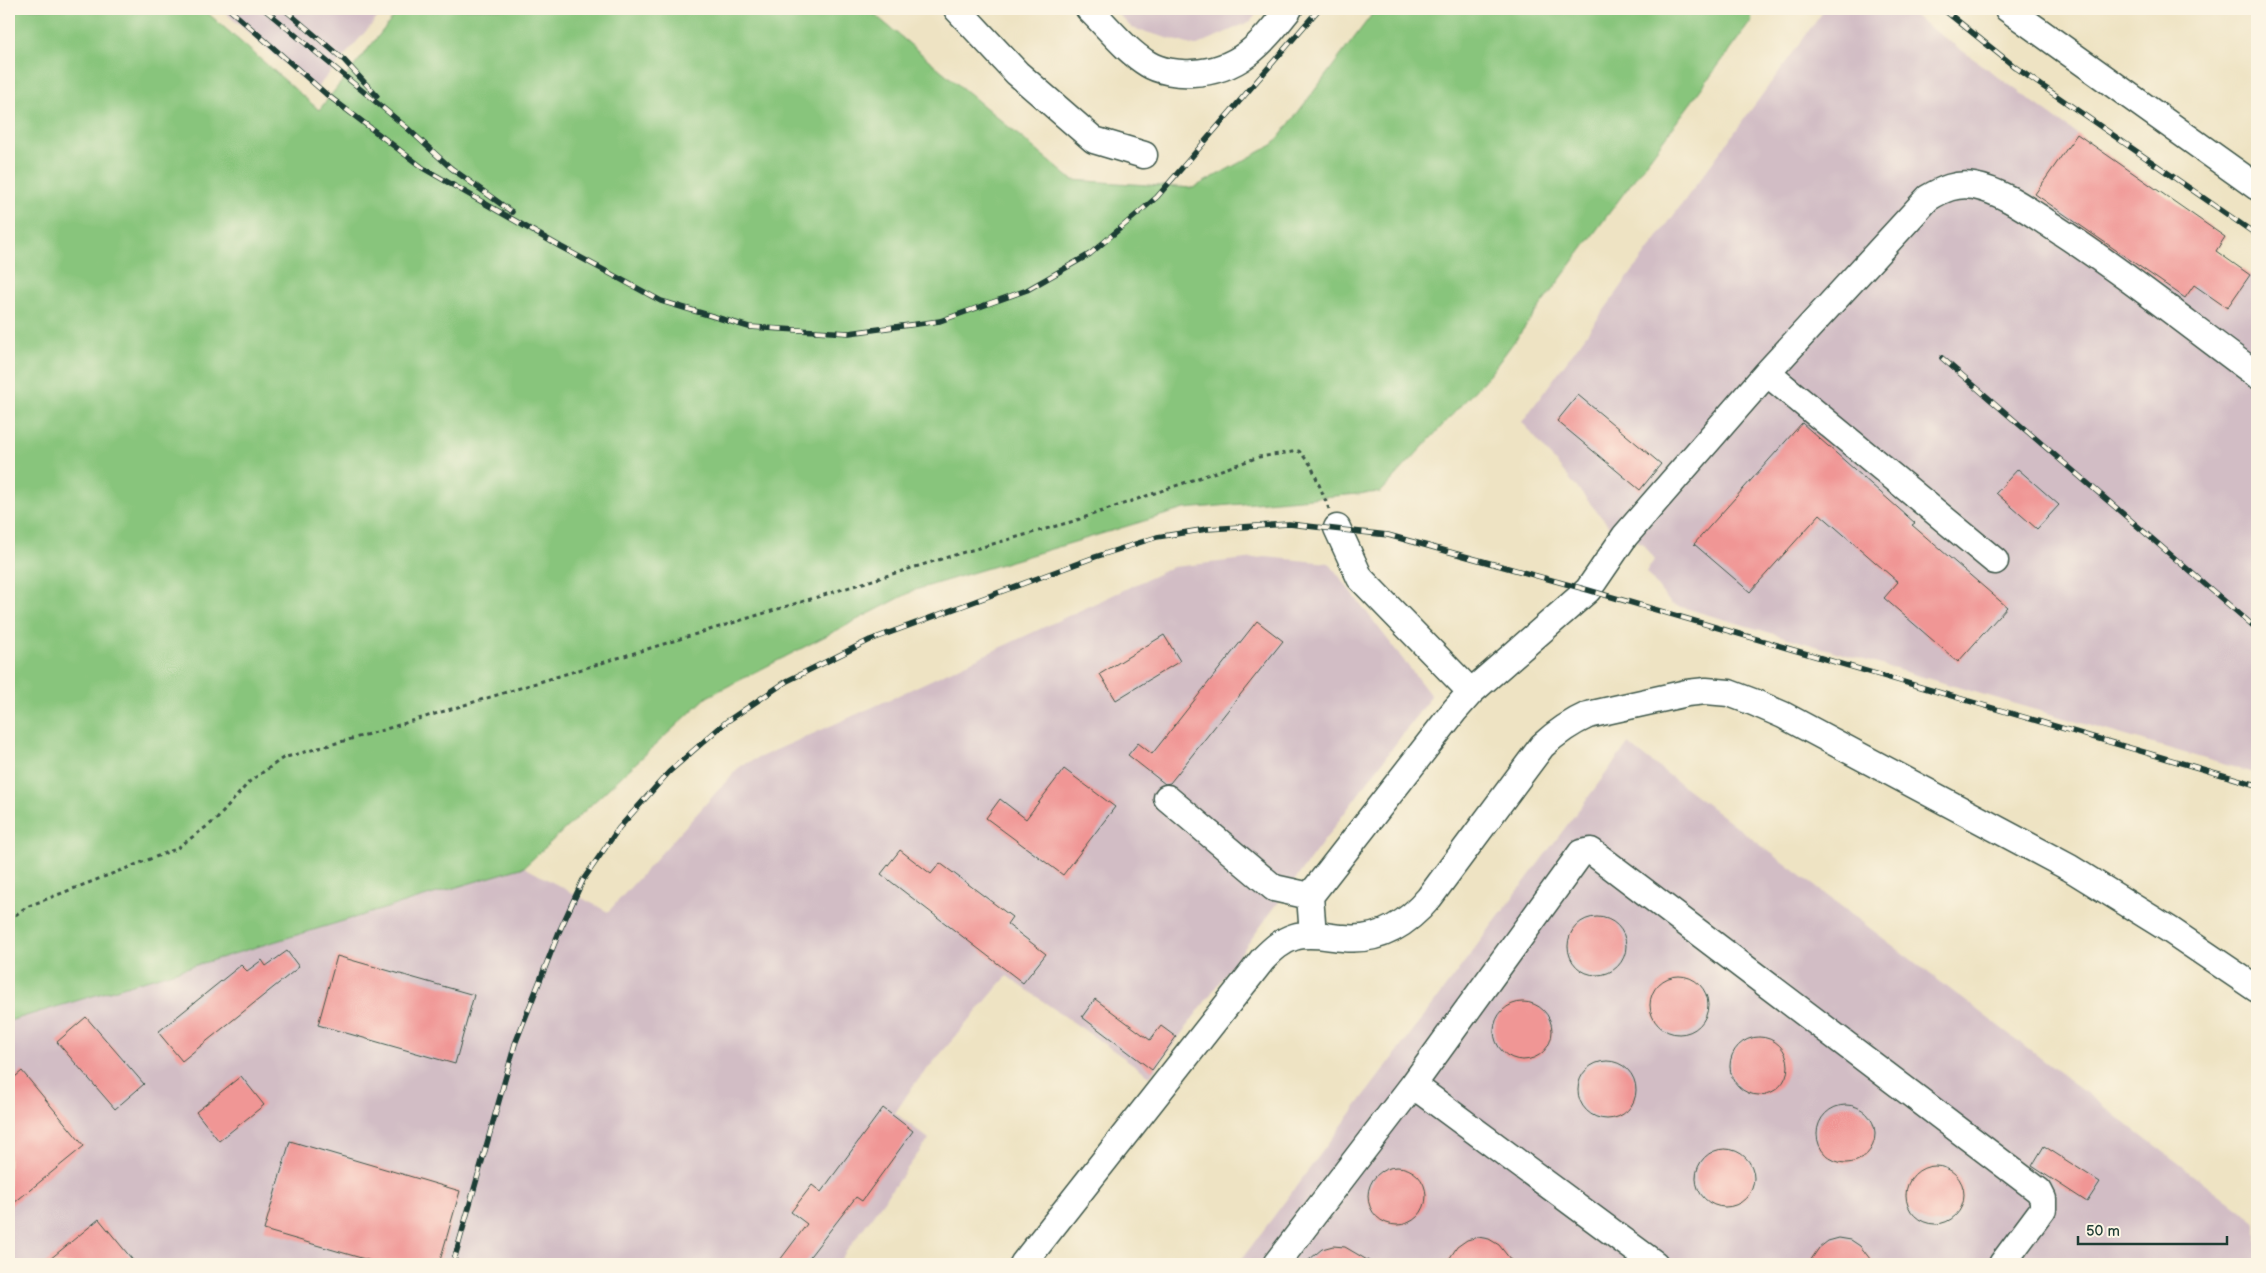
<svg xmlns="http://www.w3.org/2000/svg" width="2266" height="1273" font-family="'Balsamiq Sans',sans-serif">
	<rect width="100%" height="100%" fill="#fcf5e5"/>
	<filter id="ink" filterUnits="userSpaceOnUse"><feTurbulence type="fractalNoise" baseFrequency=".02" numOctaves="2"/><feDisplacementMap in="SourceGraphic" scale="10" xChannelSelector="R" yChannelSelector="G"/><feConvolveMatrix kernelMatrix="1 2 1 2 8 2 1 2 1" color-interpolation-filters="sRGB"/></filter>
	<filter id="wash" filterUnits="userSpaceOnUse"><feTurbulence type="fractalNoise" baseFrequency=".0096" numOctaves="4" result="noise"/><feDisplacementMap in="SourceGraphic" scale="20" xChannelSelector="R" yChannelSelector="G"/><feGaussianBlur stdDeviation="1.12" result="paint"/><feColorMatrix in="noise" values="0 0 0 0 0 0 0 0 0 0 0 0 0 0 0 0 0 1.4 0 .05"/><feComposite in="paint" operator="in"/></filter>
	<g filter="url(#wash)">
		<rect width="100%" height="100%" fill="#eee3c3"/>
		<path fill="#d2bdc5" d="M 221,9 L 385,9 L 315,90 Z
			M 1113,9 L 1260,9 L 1251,21 L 1195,46 L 1132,28 Z
			M 1825,9 L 1905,9 L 2077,134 L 2225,237 L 2216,251 L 2257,280 L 2257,774 L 1671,604 L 1646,572 L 1654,560 L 1644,544 L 1614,532 L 1522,422 Z
			M 1265,557 L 1329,563 L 1431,696 L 1150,1076 L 1007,976 L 913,1086 L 895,1113 L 929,1139 L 837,1264 L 9,1264 L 9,1021 L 524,867 L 608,912 L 740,766 L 873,707 L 1173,567 Z
			M 1628,744 L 2257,1223 L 2257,1264 L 1238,1264 Z"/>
		<path fill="#88c57b" stroke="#548158" d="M 9,9 L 203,9 L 319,110 L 400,9 L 868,9 L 1072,180 L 1193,188 L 1274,144 L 1376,9 L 1749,9 L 1752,20 L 1490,374 L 1381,492 L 1184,509 L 915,590 L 707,697 L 524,867 L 9,1021 Z"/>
		<g id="blocks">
			<path fill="#f09695" d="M 2077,134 L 2225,237 L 2216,251 L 2250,275 L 2227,308 L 2194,285 L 2185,298 L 2035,194 Z
				M 1578,395 L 1661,464 L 1640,490 L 1557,421 Z
				M 1802,423 L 1915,523 L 1912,525 L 2007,607 L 1958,662 L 1884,598 L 1898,582 L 1820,514 L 1750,592 L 1694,544 Z
				M 2018,469 L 2059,505 L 2037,529 L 1996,493 Z
				M 1257,621 L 1283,641 L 1170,783 L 1165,784 L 1128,755 L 1138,743 L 1152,754 Z
				M 1164,635 L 1180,661 L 1116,700 L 1100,674 Z
				M 1064,769 L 1115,807 L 1063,875 L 986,818 L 1000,799 L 1026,819 Z
				M 900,850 L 931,874 L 940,863 L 1012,917 L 1007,924 L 1046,954 L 1023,983 L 881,874 Z
				M1568 946a29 29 0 1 1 58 0a29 29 0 1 1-58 0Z
				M 287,951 L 299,967 L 182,1061 L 158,1032 L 241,965 L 247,971 L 262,960 L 266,966 Z
				M 337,956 L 474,995 L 455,1064 L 318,1025 Z
				M1650 1005a29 29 0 1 1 58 0a29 29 0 1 1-58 0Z
				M 1095,999 L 1150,1040 L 1161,1026 L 1176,1037 L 1152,1070 L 1082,1017 Z
				M1494 1031a29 29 0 1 1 58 0a29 29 0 1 1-58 0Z
				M 86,1017 L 144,1084 L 115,1109 L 57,1042 Z
				M1730 1066a29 29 0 1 1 58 0a29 29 0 1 1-58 0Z
				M1578 1090a29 29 0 1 1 58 0a29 29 0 1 1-58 0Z
				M 22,1071 L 84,1146 L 9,1207 L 9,1082 Z
				M 241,1076 L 264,1105 L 219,1141 L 196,1112 Z
				M1817 1134a29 29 0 1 1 58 0a29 29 0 1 1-58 0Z
				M 883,1108 L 913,1131 L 862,1201 L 856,1197 L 804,1264 L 777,1264 L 807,1224 L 791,1212 L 812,1185 L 821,1192 Z
				M 290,1141 L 460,1191 L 439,1264 L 382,1264 L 264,1230 Z
				M 2044,1146 L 2100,1182 L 2087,1202 L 2032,1166 Z
				M1696 1178a29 29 0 1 1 58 0a29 29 0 1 1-58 0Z
				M1906 1195a29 29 0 1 1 58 0a29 29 0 1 1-58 0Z
				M1368 1196a29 29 0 1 1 58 0a29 29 0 1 1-58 0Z
				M 99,1219 L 136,1264 L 44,1264 Z
				M 1478,1237 L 1489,1239 L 1499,1245 L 1514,1264 L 1446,1264 L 1457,1247 L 1467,1240 Z
				M 1839,1238 L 1851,1240 L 1860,1246 L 1874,1264 L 1808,1264 L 1819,1248 L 1828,1241 Z
				M 1333,1246 L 1345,1247 L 1374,1264 L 1304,1264 L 1322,1249 Z"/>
		</g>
	</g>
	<g filter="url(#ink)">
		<use href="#blocks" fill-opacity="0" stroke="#3e5649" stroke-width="1"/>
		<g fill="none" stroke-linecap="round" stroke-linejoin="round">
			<defs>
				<path id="minor" d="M 957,9 L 1017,73 L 1094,140 L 1144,155
					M 1089,9 C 1108,27 1125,50 1148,64 C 1159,71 1178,74 1192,73 C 1240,71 1261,44 1289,9
					M 2008,9 L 2257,187
					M 1767,373 L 1995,561
					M 1337,528 L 1360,578 L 1471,692
					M 1167,798 L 1274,888 L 1310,896
					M 1313,935 L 1310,896 L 1455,710 L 1471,692 L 1588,590 L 1625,536 L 1767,373 L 1928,198 C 1943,189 1956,183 1974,186 C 2002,191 2029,211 2052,226 C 2123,272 2189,325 2257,375
					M 1413,1085 L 1655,1264
					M 1023,1264 L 1263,959 C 1272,950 1281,941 1294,937 C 1310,932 1327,937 1343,938 C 1379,942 1407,924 1429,898 L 1542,746 C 1556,733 1570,723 1588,715 L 1687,693 L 1706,691 L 1729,693 L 1753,702 L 1783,715 L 2070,868 L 2170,930 L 2257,989
					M 1276,1264 L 1413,1085 L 1581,853 L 1591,851 L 2039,1191 L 2043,1199 L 2043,1209 L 2002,1264"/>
			</defs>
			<use href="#minor" stroke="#3e5649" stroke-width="29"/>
			<path stroke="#3e5649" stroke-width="3" stroke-dasharray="4 4" stroke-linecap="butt" d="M 9,920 L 26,907 L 176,849 L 217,819 L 249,782 L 283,758 L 376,732 L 961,553 L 1074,521 L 1259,457 L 1299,451 L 1311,465 L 1329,509"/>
			<use href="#minor" stroke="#fff" stroke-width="26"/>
			<defs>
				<path id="rail" d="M 229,9 L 326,94 L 423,168 L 561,247 L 661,301 L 749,327 L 849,333 L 940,321 L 1027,290 L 1090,254 L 1157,197 L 1319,9
					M 264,9 L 406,127 L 451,168 L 512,212
					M 284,9 L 344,60 L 377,96
					M 1943,9 L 2015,67 L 2257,235
					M 1942,358 L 2257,629
					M 453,1264 L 515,1044 L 559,932 L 583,880 L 619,828 L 669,772 L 726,722 L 787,681 L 870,640 L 1095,557 L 1157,537 L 1207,529 L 1289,524 L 1388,535 L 1588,590 L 2257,785"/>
			</defs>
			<use href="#rail" stroke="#1f3d34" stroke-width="5.5"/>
			<use href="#rail" stroke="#fcf5e5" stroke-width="4" stroke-dasharray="11" stroke-linecap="butt"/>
		</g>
	</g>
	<rect width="2266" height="1273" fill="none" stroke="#fcf5e5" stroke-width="30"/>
	<path d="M2078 1236v8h149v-8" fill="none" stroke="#1f3d34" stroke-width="2.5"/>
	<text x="2086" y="1236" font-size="15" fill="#1f3d34" stroke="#fcf5e5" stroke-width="4" paint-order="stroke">50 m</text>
</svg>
